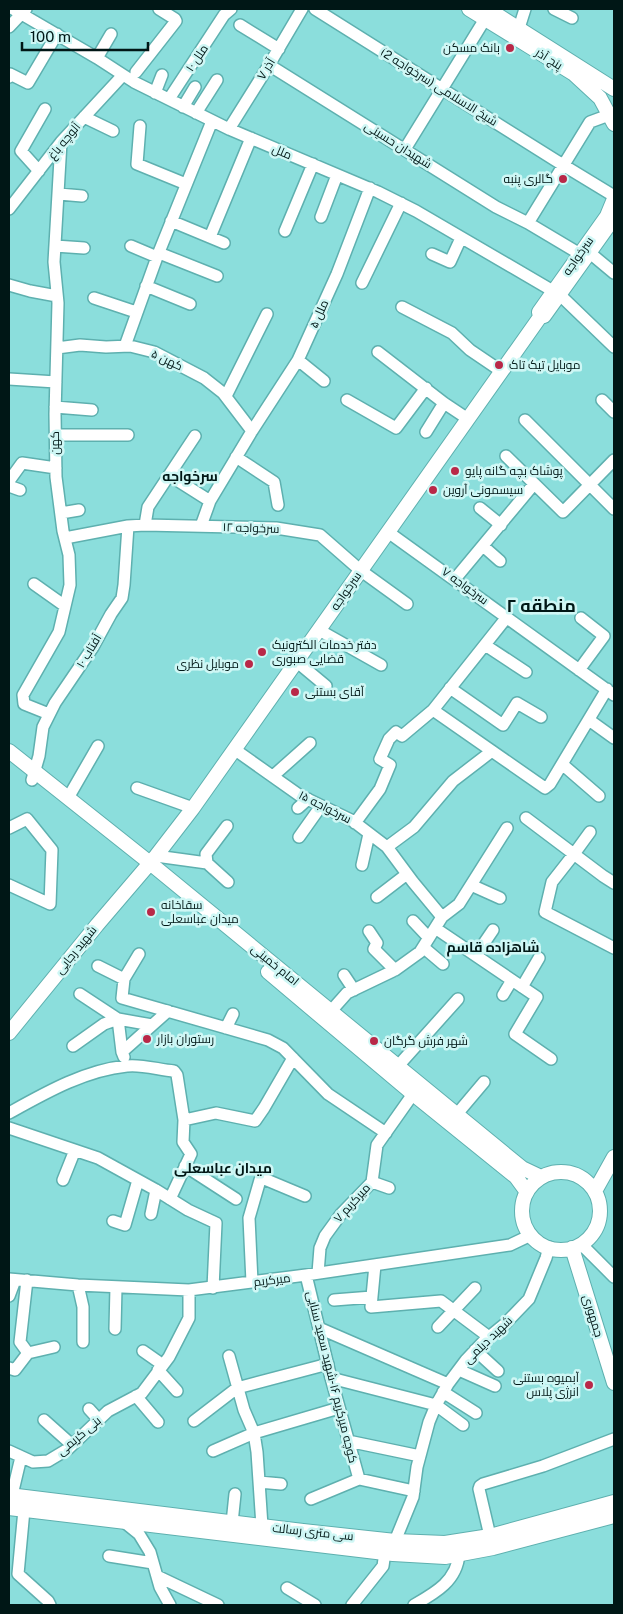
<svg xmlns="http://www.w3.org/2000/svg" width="623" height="1614" font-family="'Public Sans',Cairo,sans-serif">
	<rect width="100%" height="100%" fill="#8bdedc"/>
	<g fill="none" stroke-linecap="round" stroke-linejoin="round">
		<defs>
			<path id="minor" d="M 13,9 L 97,58 L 134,82 L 229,129 L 378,192 L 416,211 L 553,291
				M 315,9 L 563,165 L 614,196
				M 554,9 L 572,18
				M 240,25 L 279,49
				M 9,27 L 26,9
				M 519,28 L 525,9
				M 97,58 L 111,34
				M 269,65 L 496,207 L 528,223 L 580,254
				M 136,72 L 176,21 L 175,19 L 159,9
				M 9,77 L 10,74 L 28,83 L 57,34
				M 155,93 L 162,75
				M 169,99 L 224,15 L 231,9
				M 183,107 L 195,87
				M 196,113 L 217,80
				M 84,117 L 113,131
				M 140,126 L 137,164 L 186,184
				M 229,129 L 269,65 L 302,9
				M 405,149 L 485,19
				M 39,171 L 21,151 L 45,109
				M 59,194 L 82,196
				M 9,209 L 61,142 L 123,75
				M 321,217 L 337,175
				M 171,221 L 224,243
				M 528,223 L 590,122 L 609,115
				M 285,231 L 313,164
				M 210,237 L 251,138
				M 55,246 L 84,248
				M 131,246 L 157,257
				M 159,253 L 217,276
				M 590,253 L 614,273
				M 432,254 L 450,262 L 461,238
				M 362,283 L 401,203
				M 9,285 L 30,291 L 57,296
				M 146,286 L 190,304
				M 560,295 L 614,347
				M 94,298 L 136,312
				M 402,307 L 452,333 L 470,350 L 501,371
				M 125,346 L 157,257 L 212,121
				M 57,348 L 80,345 L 106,347 L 130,346 L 154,352 L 204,378 L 223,393 L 252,431
				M 378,352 L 444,403 L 468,419
				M 298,360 L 324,381
				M 9,379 L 56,382
				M 226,396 L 267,314
				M 347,400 L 396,428 L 426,388
				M 602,400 L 614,412
				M 55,407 L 92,410
				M 525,420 L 614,509
				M 426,432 L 444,403
				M 55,435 L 128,435
				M 506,456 L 563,512 L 614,460
				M 236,457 L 274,482 L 278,505
				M 169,475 L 210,501
				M 9,481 L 22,463 L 56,468
				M 9,486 L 20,490
				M 480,508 L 501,525
				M 61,513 L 79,510
				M 145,525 L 148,507 L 195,436
				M 201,526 L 210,501 L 252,431 L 298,360 L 337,274 L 370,188
				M 388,532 L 614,695
				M 65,538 L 128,526 L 145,525 L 276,528 L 320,535 L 360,570 L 407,604
				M 483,546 L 500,561
				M 455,579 L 534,484
				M 34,584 L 65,606
				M 319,630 L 381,665
				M 485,645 L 526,672
				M 296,661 L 326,686
				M 579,670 L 604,636 L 581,618
				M 450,688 L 503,725 L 517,703 L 541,717
				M 433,710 L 545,788 L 550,784 L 607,689
				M 49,714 L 24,704 L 23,695 L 59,632 L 70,585 L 69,555 L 63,531 L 56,477 L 55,414 L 58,303 L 54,262 L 61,142
				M 589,720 L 614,738
				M 234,749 L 299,795 L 353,821 L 387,847 L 413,882 L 442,917
				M 562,764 L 599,796
				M 273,776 L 310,743
				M 32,780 L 39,756 L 43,727 L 55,703 L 93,647 L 111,614 L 122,598 L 124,585 L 128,526
				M 137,788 L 193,808
				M 68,798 L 98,746
				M 298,808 L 308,799
				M 526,818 L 603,876 L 614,883
				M 355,823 L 380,789 L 390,765 L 380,759 L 389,739 L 396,732 L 402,736 L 433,710 L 507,617
				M 9,828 L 27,819 L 52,850 L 50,904 L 9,885
				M 590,832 L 574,854 L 552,882 L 545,912 L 614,948
				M 299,837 L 321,806
				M 387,847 L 414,827 L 453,781 L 492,751
				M 156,856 L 207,863 L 228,882
				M 207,863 L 206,854 L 227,826
				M 362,865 L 369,834
				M 471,885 L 500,898
				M 377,897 L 407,874
				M 413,921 L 429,938
				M 435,928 L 537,997 L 515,1034 L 551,1059
				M 369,931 L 377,943 L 374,949 L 395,970
				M 423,947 L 443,964
				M 139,954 L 124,979 L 122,998 L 268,1040 L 283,1048 L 328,1094 L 386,1133
				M 476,955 L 493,930
				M 98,966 L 124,979
				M 344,975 L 354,990
				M 522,987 L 539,958
				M 80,994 L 118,1019 L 152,1025
				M 503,995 L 512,980
				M 331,1011 L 347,993 L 395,970 L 420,952 L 442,917 L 459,904 L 507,828
				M 118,1019 L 122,1052 L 124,1057
				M 226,1028 L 233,1014
				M 73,1046 L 104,1024 L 118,1019
				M 122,1052 L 168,1011
				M 398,1066 L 458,999
				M 9,1113 C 45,1093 85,1070 127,1066 C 141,1064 160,1070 174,1071 L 177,1075 L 184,1120 L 183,1142 L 191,1154 L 170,1199
				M 457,1114 L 484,1082
				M 184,1120 L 216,1113 L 255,1121 L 264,1108 L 293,1058
				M 9,1128 L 98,1158 L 156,1190 L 188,1210 L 216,1223 L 213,1288
				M 185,1166 L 236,1199
				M 63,1180 L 75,1150
				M 372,1182 L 389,1188
				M 151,1214 L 156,1190
				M 113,1221 L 125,1225 L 138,1180
				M 581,1244 L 614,1277
				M 375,1265 L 371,1307 L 441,1301 L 489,1337
				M 318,1273 L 320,1248 L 325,1236 L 341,1214 L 372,1182 L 377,1145 L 413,1094
				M 306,1275 L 331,1378 L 359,1479
				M 9,1279 L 78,1285 L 189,1290 L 306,1275 L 510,1245 L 531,1235
				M 27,1280 L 20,1342 L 28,1353
				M 252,1282 L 249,1218 L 260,1180 L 262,1178 L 305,1196
				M 78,1285 L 83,1307 L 83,1342
				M 9,1296 L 15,1280
				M 334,1300 L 372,1297
				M 438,1327 L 475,1288
				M 319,1328 L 448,1384
				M 115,1329 L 116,1287
				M 475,1350 L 498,1371
				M 143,1351 L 163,1365
				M 229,1356 L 244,1410 L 254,1433 L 257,1452 L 262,1526
				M 9,1368 L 15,1370 L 28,1353 L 54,1347
				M 158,1370 L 177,1391
				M 459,1370 L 495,1386
				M 331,1378 L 436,1405 L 463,1425
				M 443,1392 L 476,1413
				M 136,1396 L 158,1422
				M 89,1409 L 99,1420
				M 44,1420 L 72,1445
				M 194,1421 L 237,1388 L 328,1364
				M 348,1441 L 420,1456
				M 9,1451 L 33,1462 L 48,1461 L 68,1449 L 108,1411 L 142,1393 L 169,1357 L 189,1318 L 189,1290
				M 213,1451 L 254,1433 L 339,1408
				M 259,1482 L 281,1484
				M 12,1495 L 21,1457
				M 311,1499 L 359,1479 L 414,1491
				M 123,1521 L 139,1534 L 150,1552 L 160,1587 L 170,1605
				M 232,1523 L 235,1494
				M 490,1536 L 479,1489 L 480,1486 L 483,1484 L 543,1466 L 614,1439
				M 395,1541 L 413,1497 L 417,1467 L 429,1422 L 436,1405 L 448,1384 L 466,1360 L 484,1341 L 505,1324 L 529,1299 L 546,1258 L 549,1247
				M 109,1556 L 153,1563
				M 18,1574 L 24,1510
				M 18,1574 L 48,1601 L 50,1605
				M 157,1576 L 218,1605
				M 287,1588 L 315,1605
				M 352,1605 L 383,1566 L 385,1552
				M 414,1605 C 435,1593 457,1581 459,1554"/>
			<path id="major" d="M 469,9 L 574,74 L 600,98 L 614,124
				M 488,9 L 614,89
				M 614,199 L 607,216 L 539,312 L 540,317 L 544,316 L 614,218
				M 9,751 L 150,863 L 522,1168 L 541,1177
				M 268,972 L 413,1094 L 516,1177 L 527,1192
				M 9,1033 L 97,925 L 156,856 L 193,808 L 540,317
				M522 1211a39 39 0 1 1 78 0a39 39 0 1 1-78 0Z
				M 595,1191 L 614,1157
				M 572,1248 L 614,1383
				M 9,1495 L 303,1531 L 395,1541 L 445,1543 L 490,1536 L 614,1502
				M 9,1508 L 301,1543 L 393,1554 L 445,1557 L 493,1548 L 614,1516"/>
		</defs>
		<use href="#minor" stroke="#5eb0af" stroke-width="14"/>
		<use href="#major" stroke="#5eb0af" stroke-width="16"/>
		<use href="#minor" stroke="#fff" stroke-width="11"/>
		<use href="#major" stroke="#fff" stroke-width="14"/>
	</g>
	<g fill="#b92848" stroke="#cff7f5" stroke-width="2">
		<circle cx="510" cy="48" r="5"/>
		<circle cx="563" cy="179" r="5"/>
		<circle cx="499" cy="365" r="5"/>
		<circle cx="455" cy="471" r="5"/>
		<circle cx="433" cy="490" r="5"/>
		<circle cx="262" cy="652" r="5"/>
		<circle cx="249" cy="664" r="5"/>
		<circle cx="295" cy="692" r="5"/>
		<circle cx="151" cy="912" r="5"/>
		<circle cx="147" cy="1039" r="5"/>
		<circle cx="374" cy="1041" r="5"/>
		<circle cx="589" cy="1385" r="5"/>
	</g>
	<g text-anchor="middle" stroke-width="5" stroke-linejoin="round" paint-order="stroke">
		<g font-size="12" fill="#001716" stroke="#cff7f5" text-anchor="start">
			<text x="500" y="52" text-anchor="end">بانک مسکن</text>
			<text x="553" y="183" text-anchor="end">گالری پنبه</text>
			<text x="509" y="369">موبایل تیک تاک</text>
			<text x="465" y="475">پوشاک بچه گانه پایو</text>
			<text x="443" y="494">سیسمونی آروین</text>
			<text x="272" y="649">دفتر خدمات الکترونیک<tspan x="272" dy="14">قضایی صبوری</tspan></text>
			<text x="239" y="668" text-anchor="end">موبایل نظری</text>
			<text x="305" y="696">آقای بستنی</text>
			<text x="161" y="909">سقاخانه<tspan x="161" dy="14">میدان عباسعلی</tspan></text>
			<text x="157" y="1043">رستوران بازار</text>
			<text x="384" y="1045">شهر فرش گرگان</text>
			<text x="579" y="1382" text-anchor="end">آبمیوه بستنی<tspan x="579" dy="14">انرژی پلاس</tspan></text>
		</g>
		<g font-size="12" fill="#001716" stroke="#cff7f5">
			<text transform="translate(197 58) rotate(-56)" y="4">۱۰ ملل</text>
			<text transform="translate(549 59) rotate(32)" y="4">پنج آذر</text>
			<text transform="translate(266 69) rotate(-58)" y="4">آذر ۷</text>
			<text transform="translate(439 87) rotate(32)" y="4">شیخ الاسلامی (سرخواجه 2)</text>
			<text transform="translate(64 141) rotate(-50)" y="4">آلوچه باغ</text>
			<text transform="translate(398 145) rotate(32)" y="4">شهیدان حسینی</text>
			<text transform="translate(282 152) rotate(23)" y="4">ملل</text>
			<text transform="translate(578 256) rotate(-55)" y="4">سرخواجه</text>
			<text transform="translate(319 314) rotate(-66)" y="4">ملل ۵</text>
			<text transform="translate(167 360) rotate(25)" y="4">۵ کهن</text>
			<text transform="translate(55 443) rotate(-91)" y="4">کهن</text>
			<text transform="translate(251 528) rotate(2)" y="4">۱۲ سرخواجه</text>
			<text transform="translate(465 586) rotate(36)" y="4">سرخواجه ۷</text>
			<text transform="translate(346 591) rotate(-55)" y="4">سرخواجه</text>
			<text transform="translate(89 651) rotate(-59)" y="4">۱۰ آفتاب</text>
			<text transform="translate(325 807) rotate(27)" y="4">سرخواجه ۱۵</text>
			<text transform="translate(76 950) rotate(-51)" y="4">شهید رجایی</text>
			<text transform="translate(275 965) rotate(39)" y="4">امام خمینی</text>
			<text transform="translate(352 1203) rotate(-48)" y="4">۷ میرکریم</text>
			<text transform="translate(272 1280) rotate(-7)" y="4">میرکریم</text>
			<text transform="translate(593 1316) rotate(73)" y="4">جمهوری</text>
			<text transform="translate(488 1340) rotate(-44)" y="4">شهید دیلمی</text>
			<text transform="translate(332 1377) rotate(76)" y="4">کوچه میرکریم ۱۶-شهید سعید سنایی</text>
			<text transform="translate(79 1436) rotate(-40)" y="4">بنی کریمی</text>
			<text transform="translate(313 1532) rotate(6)" y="4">سی متری رسالت</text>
		</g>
		<g font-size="14" font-weight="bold" fill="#001716" stroke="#cff7f5">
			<text x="190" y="481">سرخواجه</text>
			<text x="493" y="952">شاهزاده قاسم</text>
			<text x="223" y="1173">میدان عباسعلی</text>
		</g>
		<g font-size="18" font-weight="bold" fill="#001716" stroke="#cff7f5">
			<text x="541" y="612">منطقه ۲</text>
		</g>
	</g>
	<rect width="623" height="1614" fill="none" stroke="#001716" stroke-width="20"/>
	<path d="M22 42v8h126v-8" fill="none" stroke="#001716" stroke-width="2.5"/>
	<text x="30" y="42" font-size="15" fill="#001716" stroke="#cff7f5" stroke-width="4" paint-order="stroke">100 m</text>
</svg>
